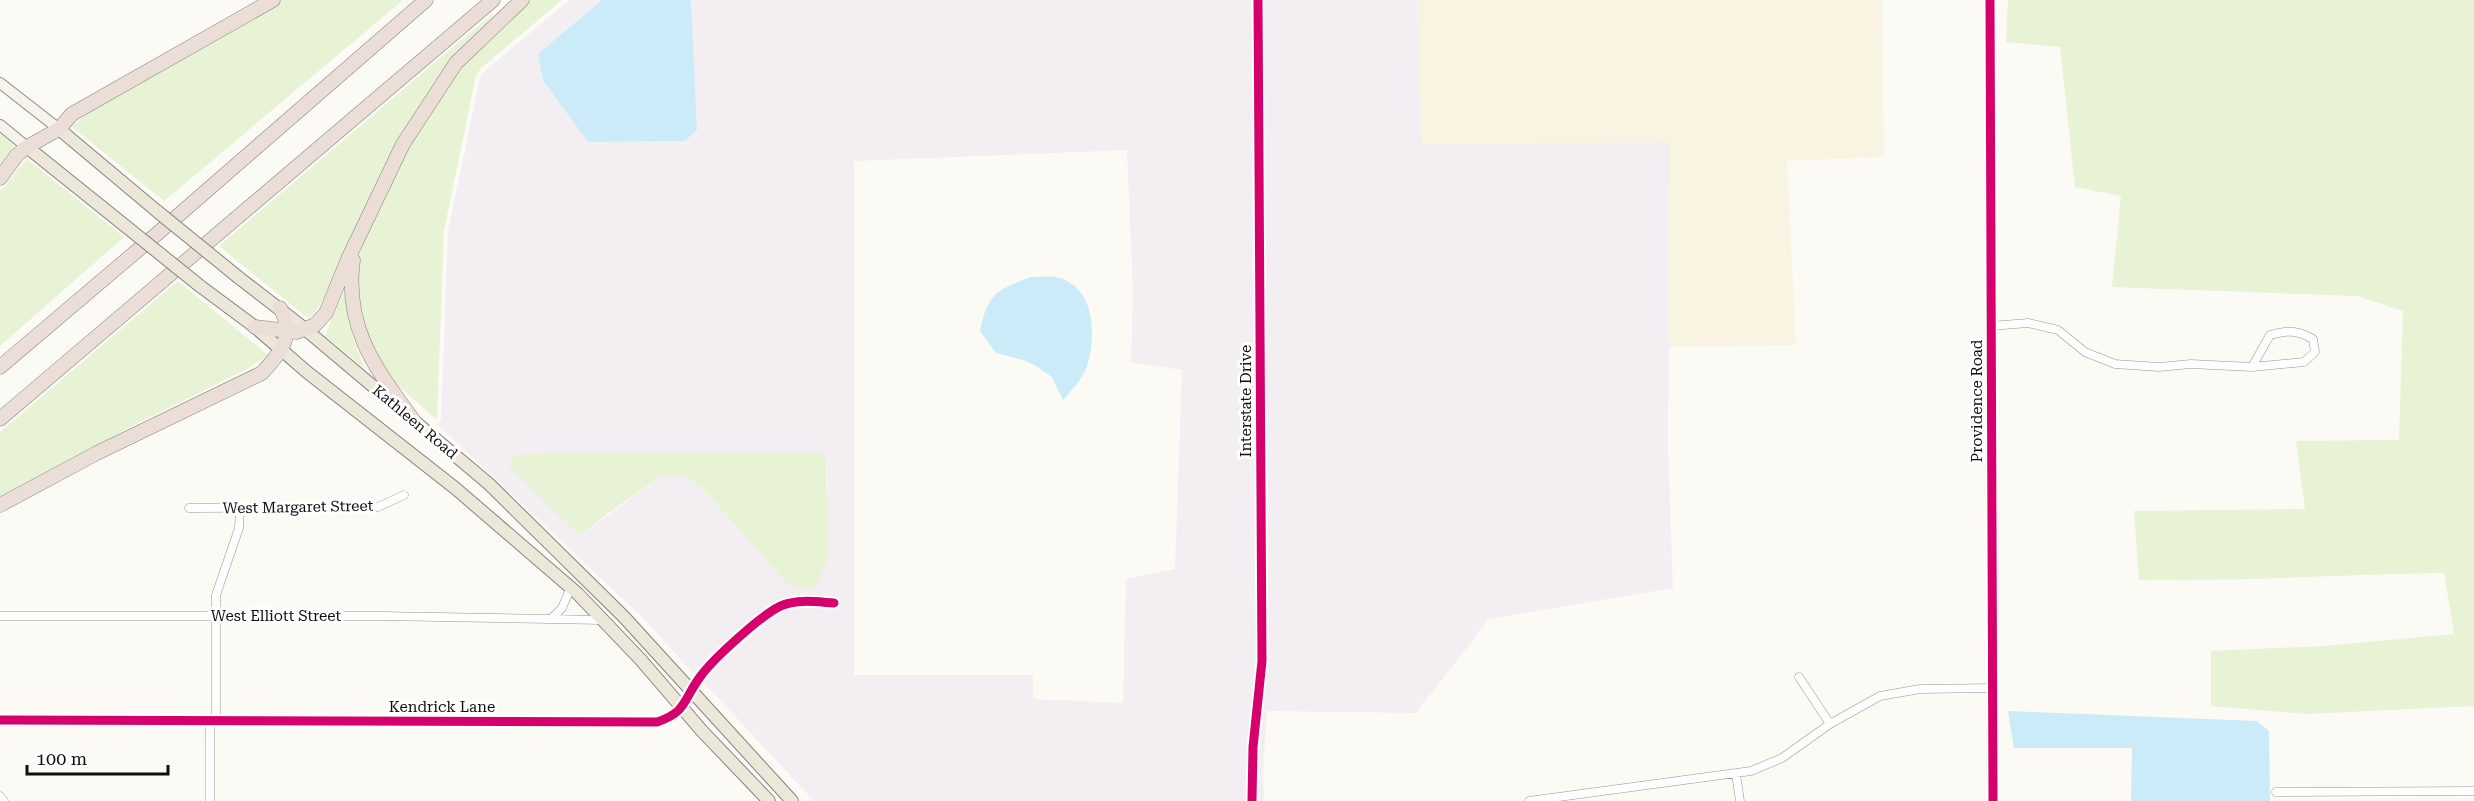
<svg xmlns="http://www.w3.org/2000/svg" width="2474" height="801" font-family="'Roboto Serif',serif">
	<rect width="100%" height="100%" fill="#fcfaf5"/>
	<path fill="#f3eef1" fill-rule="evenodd" d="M 569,0 L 602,0 L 538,54 L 543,82 L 588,142 L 685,141 L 697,130 L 691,0 L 1254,0 L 1257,660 L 1247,801 L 814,801 L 703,682 L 726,658 L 775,615 L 785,610 L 798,608 L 838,608 L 838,597 L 797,597 L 784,599 L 770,605 L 720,649 L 695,675 L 643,618 L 437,424 L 441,420 L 448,231 L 480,78 L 483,73 ZM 1127,150 L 1133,295 L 1131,362 L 1182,370 L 1175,569 L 1126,579 L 1123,703 L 1033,699 L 1033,675 L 854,675 L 854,161 ZM 540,453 L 826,453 L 828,491 L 788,585 L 705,491 L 685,476 L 661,476 L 580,536 L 514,456 Z
		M 1264,0 L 1417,0 L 1423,144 L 1671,142 L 1668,445 L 1673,588 L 1489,619 L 1416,713 L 1267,711 L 1263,774 L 1264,801 L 1257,801 L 1258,747 L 1267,661 Z"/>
	<path fill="#f9f4e1" d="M 1417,0 L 1882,0 L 1884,157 L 1787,161 L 1796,345 L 1669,347 L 1670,142 L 1422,144 Z"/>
	<path fill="#e8f2d4" d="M 277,0 L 403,0 L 164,201 L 72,127 L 89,111 Z
		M 526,0 L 562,0 L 480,69 L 476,76 L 444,230 L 437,420 L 393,381 L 381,364 L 360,324 L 357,269 L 359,256 L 365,237 L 407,149 L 468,56 Z
		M 2008,0 L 2474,0 L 2474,706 L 2307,714 L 2211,706 L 2211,651 L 2325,646 L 2454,634 L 2444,573 C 2342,574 2241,582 2139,580 L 2134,511 L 2305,509 L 2296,441 L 2399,440 L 2403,311 L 2357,296 L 2112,287 L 2121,196 L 2075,187 L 2060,47 L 2006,42 Z
		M 492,14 L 494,15 C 449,64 408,120 378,179 C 356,224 341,281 309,319 L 219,246 Z
		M 0,132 L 14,145 L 0,165 Z
		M 27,159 L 124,237 L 0,346 L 0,191 Z
		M 178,281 L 268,355 L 247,369 L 134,425 L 0,500 L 0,432 Z
		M 344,290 L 352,335 L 365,369 L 325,336 Z
		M 540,453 L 826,453 L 828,561 L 813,590 L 788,585 L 705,491 L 685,476 L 661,476 L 607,514 L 580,536 L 509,467 L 513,456 Z"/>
	<path fill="#caebf7" d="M 602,0 L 691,0 L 697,130 L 685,141 L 588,142 L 543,81 L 538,54 Z
		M 1031,277 C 1039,277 1048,276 1055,277 C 1095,284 1097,335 1087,366 C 1083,379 1071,390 1063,400 L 1052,377 L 1036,366 L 1023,360 L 996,353 L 980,331 C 988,293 997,290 1031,277 Z
		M 2008,711 L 2257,721 L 2269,731 L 2270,801 L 2131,801 L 2132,748 L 2014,748 Z"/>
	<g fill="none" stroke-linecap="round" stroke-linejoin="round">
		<defs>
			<path id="street" d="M 1991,326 L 2028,323 L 2058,330 L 2085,352 L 2115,364 L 2159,367 L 2191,364 L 2252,367 L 2304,362 L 2315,352 L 2313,339 C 2297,330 2288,330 2270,335 L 2252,367
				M 189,508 L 378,507 L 404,495
				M 0,616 L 381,616 L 601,620
				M 552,618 L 562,608 L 571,587
				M 1799,677 L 1830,724
				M 0,720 L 657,722 C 687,712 683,700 700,677 C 712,660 764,612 783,605 C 798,599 818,602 834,603
				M 216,721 L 216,595 L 239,528 L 240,509
				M 1736,774 L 1740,801
				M 2276,792 L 2474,791
				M 0,796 L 4,801
				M 210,801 L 210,721
				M 1529,801 L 1751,771 L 1782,758 L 1830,724 L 1880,696 L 1920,689 L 1993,688"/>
			<path id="secondary" d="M 1990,0 L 1993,801
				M 0,83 L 59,129
				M 0,125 L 27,147
				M 1252,801 L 1253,747 L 1262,661 L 1258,0"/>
			<path id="primary" d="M 59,129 L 158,212
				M 27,147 L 103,208
				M 238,277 L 305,329 L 489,484 L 624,617 L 792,801
				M 200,286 L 255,327 L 307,372 L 455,488 L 577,593 L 641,660 L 702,731 L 769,801"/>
			<path id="highway" d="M 0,178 L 17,155 L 27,147 L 59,129 L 72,114 L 273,0
				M 353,260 C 344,329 376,369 414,421
				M 255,327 L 297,332 L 315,325 L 326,313 L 348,259 L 403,144 L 456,63 L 522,0
				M 0,367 L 158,233 L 426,0
				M 0,419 L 493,0
				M 0,505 L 97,453 L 262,373 C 281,352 296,335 280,308"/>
		</defs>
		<use href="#street" stroke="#969593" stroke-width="9"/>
		<use href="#secondary" stroke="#8c8b89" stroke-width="12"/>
		<use href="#primary" stroke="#838280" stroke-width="14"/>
		<use href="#highway" stroke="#838280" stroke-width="15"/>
		<use href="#street" stroke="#fffefe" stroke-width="8"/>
		<use href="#secondary" stroke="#f5f3eb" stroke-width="10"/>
		<use href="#primary" stroke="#ede7da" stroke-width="12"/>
		<use href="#highway" stroke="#eaded6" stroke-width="14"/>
		<defs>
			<path id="primary-bridge" d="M 103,208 L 200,286
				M 158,212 L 238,277"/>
		</defs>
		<use href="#primary-bridge" stroke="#838280" stroke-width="14" stroke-linecap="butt"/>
		<use href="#primary-bridge" stroke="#ede7da" stroke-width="12"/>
		<defs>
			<path id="cycleway" d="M 1990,0 L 1993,801
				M 0,720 L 657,722 C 687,712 683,700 700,677 C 712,660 764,612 783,605 C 798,599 818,602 834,603
				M 1252,801 L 1253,747 L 1262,661 L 1258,0"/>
		</defs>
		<use href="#cycleway" stroke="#fff" stroke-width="13"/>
		<use href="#cycleway" stroke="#d6006c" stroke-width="9"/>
	</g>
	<g text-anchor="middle" stroke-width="6" stroke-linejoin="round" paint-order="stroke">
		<g font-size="15" fill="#0f0f0f" stroke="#fff">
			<text transform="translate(1246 401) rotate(-90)" y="5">Interstate Drive</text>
			<text transform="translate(1977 401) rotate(-90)" y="5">Providence Road</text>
			<text transform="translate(415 422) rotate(40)" y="5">Kathleen Road</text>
			<text transform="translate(298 507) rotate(-1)" y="5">West Margaret Street</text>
			<text x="276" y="621">West Elliott Street</text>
			<text x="442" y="712">Kendrick Lane</text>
		</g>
	</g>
	<path d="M27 765v9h141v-9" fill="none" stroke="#0f0f0f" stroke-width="3"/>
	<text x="36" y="765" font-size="18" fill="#0f0f0f" stroke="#ffffff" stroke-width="4.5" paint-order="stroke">100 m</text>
</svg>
